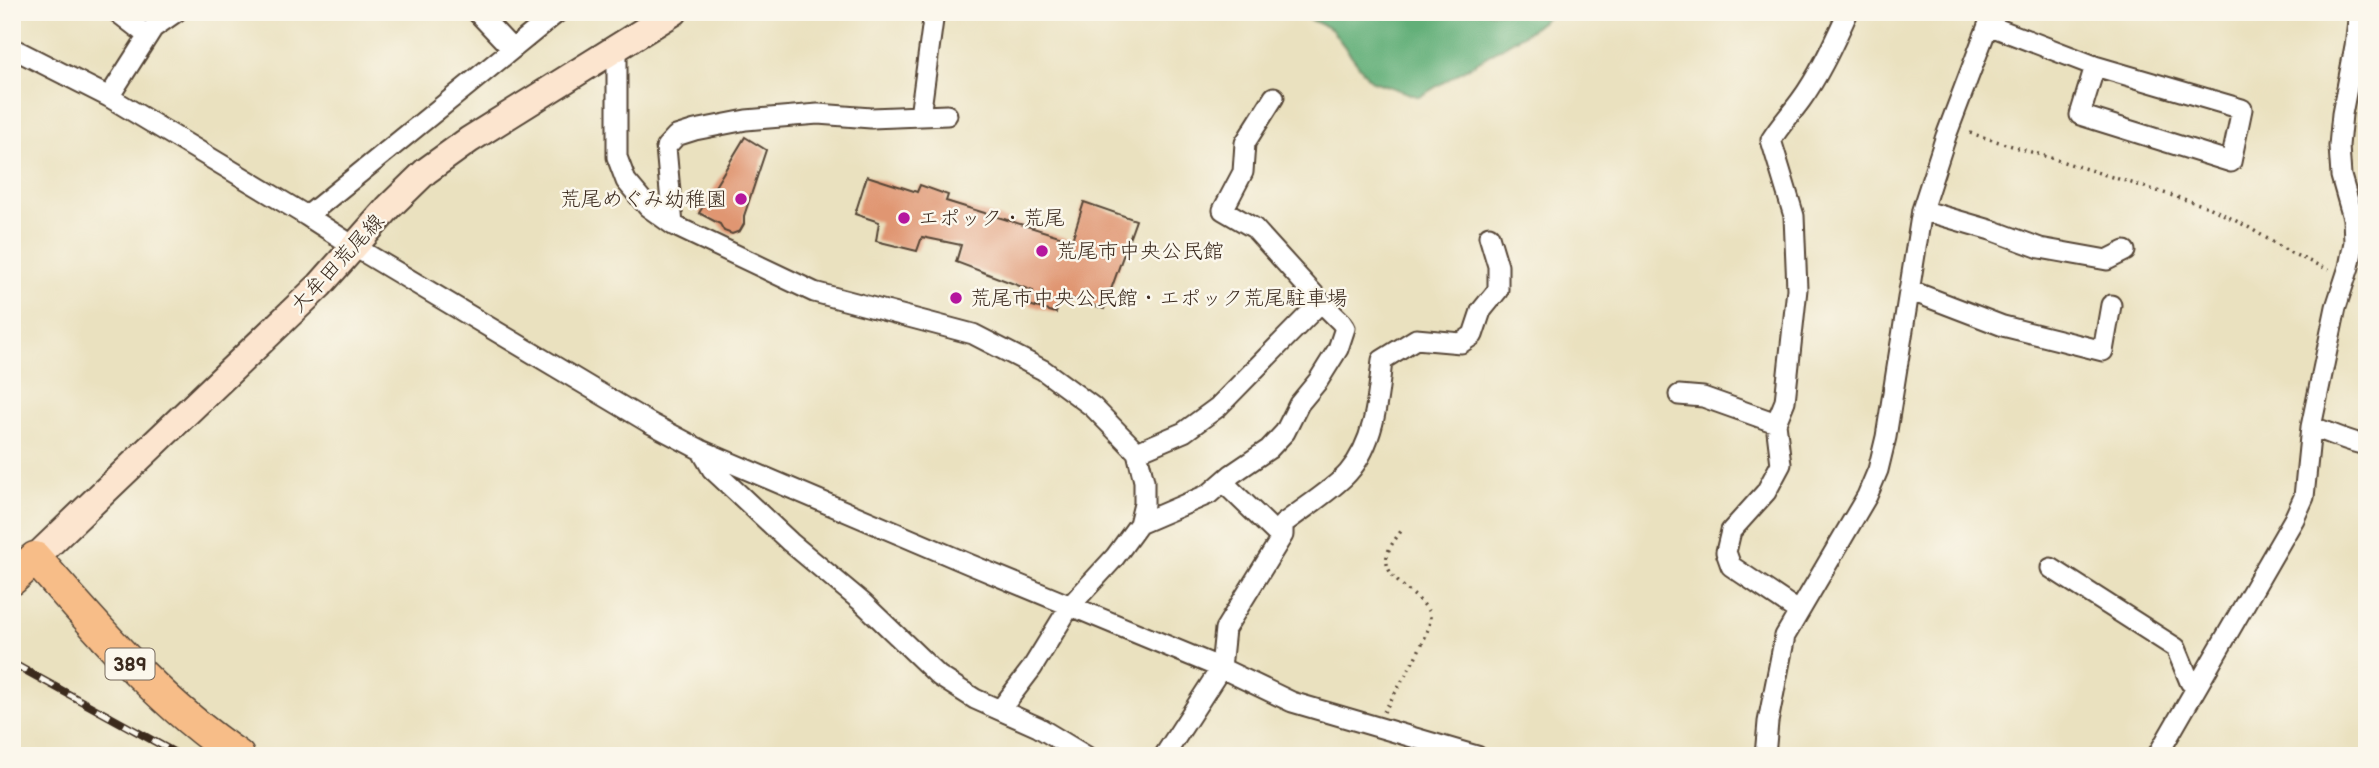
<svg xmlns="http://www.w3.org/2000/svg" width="2379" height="768" font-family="'Balsamiq Sans','Klee One',sans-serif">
	<rect width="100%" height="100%" fill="#fbf7ec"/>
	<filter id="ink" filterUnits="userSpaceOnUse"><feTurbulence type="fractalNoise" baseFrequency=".0143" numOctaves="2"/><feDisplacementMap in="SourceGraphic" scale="14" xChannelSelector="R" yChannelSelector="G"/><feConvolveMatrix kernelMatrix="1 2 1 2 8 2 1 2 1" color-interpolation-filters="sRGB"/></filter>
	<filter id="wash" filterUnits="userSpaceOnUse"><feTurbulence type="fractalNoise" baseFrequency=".00686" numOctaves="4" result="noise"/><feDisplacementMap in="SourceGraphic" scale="28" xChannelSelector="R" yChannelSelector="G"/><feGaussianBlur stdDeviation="1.57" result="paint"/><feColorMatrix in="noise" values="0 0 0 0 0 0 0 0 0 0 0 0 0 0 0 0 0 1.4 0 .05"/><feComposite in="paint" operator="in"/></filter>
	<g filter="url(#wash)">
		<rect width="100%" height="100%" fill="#eae1bf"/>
		<path fill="#62af78" stroke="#4e6c4b" stroke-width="2" d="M 1295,12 L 1554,12 L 1529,31 L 1419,97 L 1370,80 L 1331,29 Z"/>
		<g id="blocks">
			<path fill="#e09672" d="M 745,137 L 766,150 L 744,216 L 744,224 L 740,231 L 732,234 L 724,231 L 720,224 L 699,213 Z
				M 867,176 L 917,192 L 920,185 L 948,195 L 946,201 L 1072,240 L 1084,202 L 1136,220 L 1104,309 L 1061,295 L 1056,313 L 1029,305 L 1033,291 L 956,262 L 961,245 L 922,237 L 917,251 L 876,241 L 879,222 L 855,214 Z"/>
		</g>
	</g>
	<g filter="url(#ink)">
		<use href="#blocks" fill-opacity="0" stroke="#554536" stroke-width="2"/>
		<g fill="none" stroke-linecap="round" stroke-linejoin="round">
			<defs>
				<path id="minor" d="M 117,12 L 148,36
					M 477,12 L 512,49
					M 1988,25 L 2095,66 L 2242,109 L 2231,162 L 2080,115 L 2095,66
					M 617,47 L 617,157 L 626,181 L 648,207 L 673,225 L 814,292 L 973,334 L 1043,370 L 1093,407 L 1137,452 L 1144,481 L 1144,504 L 1139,524 L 1115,557 L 1070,606 L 1032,668 L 1000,710
					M 12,48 L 109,97 L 307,216 L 355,247 L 648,422 L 701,450 L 969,564 L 1221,668 L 1292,702 L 1477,756
					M 109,97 L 153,28 L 176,12
					M 920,116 L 933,20
					M 1922,210 L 1994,231 L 2040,248 L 2107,260 L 2125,251
					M 307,216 L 558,12
					M 673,225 L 666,147 L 676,136 L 695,130 L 746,120 L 818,114 L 871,118 L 947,115
					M 1909,290 L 2003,326 L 2103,351 L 2111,305
					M 1679,395 L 1703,397 L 1776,423
					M 2311,427 C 2331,432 2347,442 2367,445
					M 701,450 L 712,469 L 790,542 L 863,603 L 939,676 L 975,699 L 1038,727 L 1086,756
					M 1137,452 L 1184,432 L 1218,407 L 1321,302
					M 1223,482 L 1281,538
					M 1139,524 L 1209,494 L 1232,474 L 1269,449 L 1285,432 L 1299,404 L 1318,381 L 1338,349 L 1345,328 L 1341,322 L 1321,302 L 1254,228 L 1223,210 L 1243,172 L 1245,143 L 1274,97
					M 2051,568 L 2176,648 L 2190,682 L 2197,686
					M 1798,611 L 1731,566 L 1726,552 L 1731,531 L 1766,492 L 1781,464 L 1776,423 L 1785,401 L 1797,289 L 1794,216 L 1771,140 C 1780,125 1791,114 1801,100 C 1820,74 1834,42 1848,12
					M 1164,756 L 1221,668 L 1225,629 L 1283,535 L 1283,524 C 1302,509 1333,490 1348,473 C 1375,442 1378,399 1382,360 L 1416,339 L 1461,343 L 1473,335 L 1481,311 L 1498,290 L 1498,266 L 1489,236
					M 1765,756 L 1768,722 L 1785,636 L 1867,496 L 1878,470 L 1886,437 L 1922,210 L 1946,136 L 1993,12
					M 2157,756 L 2294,519 L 2304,497 L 2311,427 L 2336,307 L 2349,267 L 2354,242 L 2353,218 L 2341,176 L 2339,146 L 2342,114 L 2355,46 L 2359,12"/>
				<path id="secondary" d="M 35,558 L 320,285 L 389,207 L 426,171 L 469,140 L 674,12"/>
				<path id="trunk" d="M 12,579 L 35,558 C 98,629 158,702 238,756"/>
			</defs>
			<use href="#minor" stroke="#554536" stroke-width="23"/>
			<use href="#secondary" stroke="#554536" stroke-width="30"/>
			<use href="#trunk" stroke="#554536" stroke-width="35"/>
			<path stroke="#554536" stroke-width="3.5" stroke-dasharray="2 5" stroke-linecap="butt" d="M 1970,133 L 2209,207 L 2248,227 L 2291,253 L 2329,270
				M 1384,712 C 1395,692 1428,641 1430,620 C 1432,597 1382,584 1387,556 C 1389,546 1398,536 1403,528"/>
			<use href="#minor" stroke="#fff" stroke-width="19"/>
			<use href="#secondary" stroke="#fce5cf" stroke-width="26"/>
			<use href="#trunk" stroke="#f7bd88" stroke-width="32"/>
			<defs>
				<path id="rail" d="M 12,663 L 181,756"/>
			</defs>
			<use href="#rail" stroke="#3b2a1e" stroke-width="8"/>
			<use href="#rail" stroke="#fbf7ec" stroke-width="5" stroke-dasharray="16" stroke-linecap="butt"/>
		</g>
	</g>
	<g fill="#b5179e" stroke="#fbf7ec" stroke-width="2.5">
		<circle cx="741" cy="199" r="7"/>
		<circle cx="904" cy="218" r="7"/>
		<circle cx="1042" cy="251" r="7"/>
		<circle cx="956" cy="298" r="7"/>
	</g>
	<g text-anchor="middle" stroke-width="5" stroke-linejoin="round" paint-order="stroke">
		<rect fill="#fbf7ec" stroke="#75685c" stroke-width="2" x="105.5" y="648.5" width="49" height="31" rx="5"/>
		<g font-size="19" font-weight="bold" fill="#3b2a1e">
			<text x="130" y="671">389</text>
		</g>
		<g font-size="21" fill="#3b2a1e" stroke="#fbf7ec" text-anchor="start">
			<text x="727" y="206" text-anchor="end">荒尾めぐみ幼稚園</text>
			<text x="918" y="225">エポック・荒尾</text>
			<text x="1056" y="258">荒尾市中央公民館</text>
			<text x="970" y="305">荒尾市中央公民館・エポック荒尾駐車場</text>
		</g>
		<g font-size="21" fill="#3b2a1e" stroke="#fbf7ec">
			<text transform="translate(337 263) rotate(-47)" y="7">大牟田荒尾線</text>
		</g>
	</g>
	<rect width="2379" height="768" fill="none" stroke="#fbf7ec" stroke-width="42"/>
</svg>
